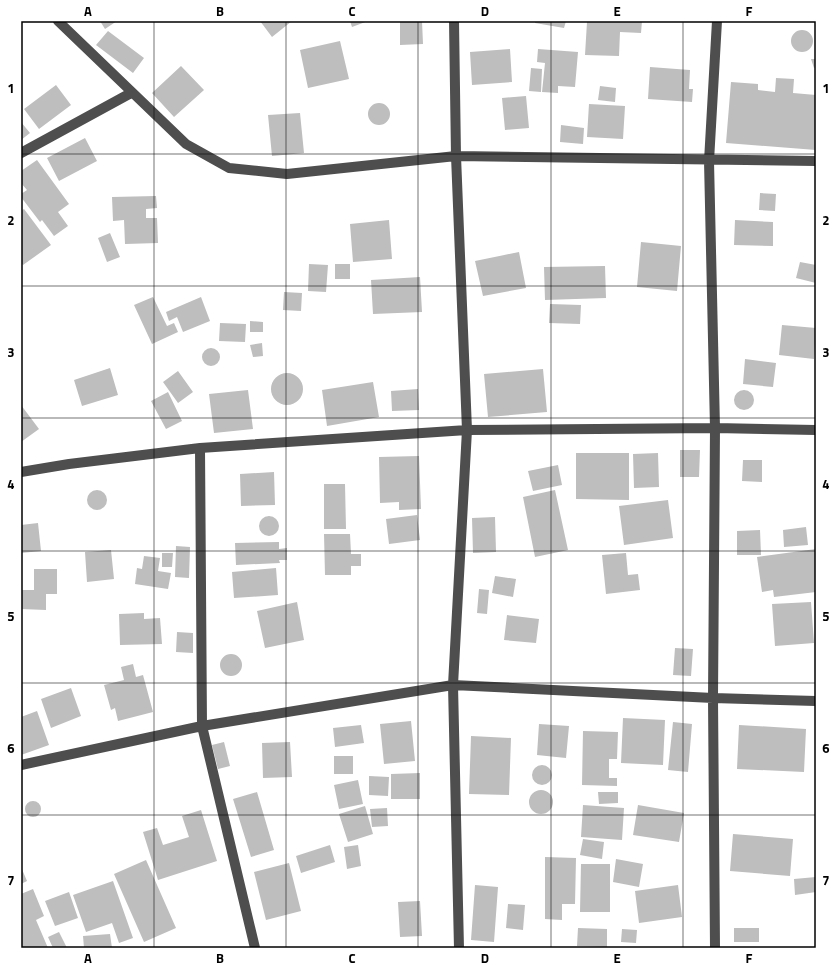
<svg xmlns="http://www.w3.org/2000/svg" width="837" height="969" font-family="'Titillium Web',sans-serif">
	<rect width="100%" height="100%" fill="#fff"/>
	<path fill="#bebebe" d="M 100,21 L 117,21 L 105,29 Z
		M 260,21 L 292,21 L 272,37 Z
		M 350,21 L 368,21 L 352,27 Z
		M 422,21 L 423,44 L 400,45 L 400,22 Z
		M 535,21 L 566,21 L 564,28 L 535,23 Z
		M 595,21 L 642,21 L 641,33 L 620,32 L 619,56 L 585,55 L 587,22 L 594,22 Z
		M791 41a11 11 0 1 1 22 0a11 11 0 1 1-22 0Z
		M 108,31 L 144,58 L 133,73 L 96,45 Z
		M 340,41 L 349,79 L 308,88 L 300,50 Z
		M 510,49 L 512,82 L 472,85 L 470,52 Z
		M 538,49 L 578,52 L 575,87 L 558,86 L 558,93 L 542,92 L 545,63 L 537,62 Z
		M 811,59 L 816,59 L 816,67 L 814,68 Z
		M 181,66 L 204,90 L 174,117 L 152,93 Z
		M 650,67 L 690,70 L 689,89 L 693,89 L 692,102 L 648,99 Z
		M 531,68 L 542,69 L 541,92 L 529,91 Z
		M 776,78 L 794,79 L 793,93 L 816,95 L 816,150 L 726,143 L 731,82 L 758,84 L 758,90 L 775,92 Z
		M 56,85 L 71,105 L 39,129 L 24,109 Z
		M 600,86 L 616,88 L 615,102 L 598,100 Z
		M 526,96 L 529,128 L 505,130 L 502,98 Z
		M368 114a11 11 0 1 1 22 0a11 11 0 1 1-22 0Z
		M 589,104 L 625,106 L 623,139 L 587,137 Z
		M 300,113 L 304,153 L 272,156 L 268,115 Z
		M 21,122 L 30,133 L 21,140 Z
		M 561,125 L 584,128 L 583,144 L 560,142 Z
		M 85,138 L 97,161 L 59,181 L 47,158 Z
		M 37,160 L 69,204 L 58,212 L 68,226 L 54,236 L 42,220 L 40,222 L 21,197 L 21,194 L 27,190 L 21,183 L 21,171 Z
		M 760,193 L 776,194 L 775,211 L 759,210 Z
		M 156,196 L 157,208 L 146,209 L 146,218 L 157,218 L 158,243 L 125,244 L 124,220 L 113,221 L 112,197 Z
		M 24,209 L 51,245 L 23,265 L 21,263 L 21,211 Z
		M 389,220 L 392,259 L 353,262 L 350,224 Z
		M 735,220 L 773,222 L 773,246 L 734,245 Z
		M 110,233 L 120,257 L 107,262 L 98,238 Z
		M 641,242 L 681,246 L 677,291 L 637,287 Z
		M 519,252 L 526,288 L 483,296 L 475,261 Z
		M 800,262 L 816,265 L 816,283 L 796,278 Z
		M 309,264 L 328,265 L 326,292 L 308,291 Z
		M 335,264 L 350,264 L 350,279 L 335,279 Z
		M 605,266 L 606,298 L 545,300 L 544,267 Z
		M 420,277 L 422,312 L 373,314 L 371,280 Z
		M 284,292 L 302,293 L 301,311 L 283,310 Z
		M 153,297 L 167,326 L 174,323 L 178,332 L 152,344 L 134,305 Z
		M 201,297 L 210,321 L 183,332 L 177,317 L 169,321 L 166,312 Z
		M 550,304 L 581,305 L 580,324 L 549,323 Z
		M 250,321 L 263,322 L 263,332 L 250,332 Z
		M 220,323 L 246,324 L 245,342 L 219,341 Z
		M 782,325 L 816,328 L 814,359 L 779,355 Z
		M 262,343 L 263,356 L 253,357 L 250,345 Z
		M202 357a9 9 0 1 1 18 0a9 9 0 1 1-18 0Z
		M 745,359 L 776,363 L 773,387 L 743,384 Z
		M 110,368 L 118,395 L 82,406 L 74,380 Z
		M 543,369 L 547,412 L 488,417 L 484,374 Z
		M 178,371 L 193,392 L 178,403 L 163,382 Z
		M271 389a16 16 0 1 1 32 0a16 16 0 1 1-32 0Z
		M 373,382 L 379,417 L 327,426 L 322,390 Z
		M 418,389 L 419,410 L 392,411 L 391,391 Z
		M 248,390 L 253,429 L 214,433 L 209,394 Z
		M734 400a10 10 0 1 1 20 0a10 10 0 1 1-20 0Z
		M 168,392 L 182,421 L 166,429 L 151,401 Z
		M 21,405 L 39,429 L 21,442 Z
		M 680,450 L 700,450 L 699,477 L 680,477 Z
		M 576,453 L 629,453 L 629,500 L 576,499 Z
		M 658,453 L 659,487 L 634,488 L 633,454 Z
		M 419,456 L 421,509 L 399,510 L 399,502 L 380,503 L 379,457 Z
		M 743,460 L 762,460 L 762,482 L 742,481 Z
		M 558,465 L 562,485 L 533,491 L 528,471 Z
		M 274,472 L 275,505 L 241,506 L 240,474 Z
		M 324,484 L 345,484 L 346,529 L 324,529 Z
		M 555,490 L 568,550 L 535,557 L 523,497 Z
		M87 500a10 10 0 1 1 20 0a10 10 0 1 1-20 0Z
		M 668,500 L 673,538 L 624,545 L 619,506 Z
		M 417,515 L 420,540 L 389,544 L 386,519 Z
		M259 526a10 10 0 1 1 20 0a10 10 0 1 1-20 0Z
		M 495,517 L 496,552 L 473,553 L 472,518 Z
		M 38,523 L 41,551 L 21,553 L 21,525 Z
		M 806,527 L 808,545 L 784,547 L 783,530 Z
		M 760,530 L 761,555 L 737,555 L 737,531 Z
		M 324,534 L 350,534 L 351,554 L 361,554 L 361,566 L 351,566 L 351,575 L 325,575 Z
		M 279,542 L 279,549 L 287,548 L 287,560 L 279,560 L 280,563 L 236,565 L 235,543 Z
		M 176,546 L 190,547 L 189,578 L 175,577 Z
		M 816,549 L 816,592 L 774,597 L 773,590 L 762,592 L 757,557 Z
		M 111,550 L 114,579 L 87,582 L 85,552 Z
		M 162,553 L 173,553 L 172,567 L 162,567 Z
		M 626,553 L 628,575 L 638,574 L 640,590 L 606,594 L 602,555 Z
		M 144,556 L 160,558 L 158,571 L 171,573 L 168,589 L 135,584 L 137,568 L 142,569 Z
		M 276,568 L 278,595 L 234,598 L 232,572 Z
		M 34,569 L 57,569 L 57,594 L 46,594 L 46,610 L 21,609 L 21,590 L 34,590 Z
		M 495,576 L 516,579 L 513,597 L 492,593 Z
		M 479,589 L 489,590 L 487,614 L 477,613 Z
		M 297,602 L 304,640 L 265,648 L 257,611 Z
		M 811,602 L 814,643 L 775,646 L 772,604 Z
		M 144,613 L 144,619 L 160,618 L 162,644 L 120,645 L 119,614 Z
		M 507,615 L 539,619 L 536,643 L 504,640 Z
		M 177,632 L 193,633 L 193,653 L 176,652 Z
		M 675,648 L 693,649 L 691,676 L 673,675 Z
		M220 665a11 11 0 1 1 22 0a11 11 0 1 1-22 0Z
		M 133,664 L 136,677 L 143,675 L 153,712 L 118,721 L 115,708 L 111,710 L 104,685 L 124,680 L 121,667 Z
		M 71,688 L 81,716 L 51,728 L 41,699 Z
		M 37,711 L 49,745 L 21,755 L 21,717 Z
		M 623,718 L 665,720 L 663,765 L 621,763 Z
		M 411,721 L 415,761 L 384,764 L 380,724 Z
		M 673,722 L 692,724 L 688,772 L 668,770 Z
		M 539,724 L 569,726 L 566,758 L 537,755 Z
		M 361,725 L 364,743 L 335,747 L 333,728 Z
		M 739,725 L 806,729 L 804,772 L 737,769 Z
		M 583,731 L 618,732 L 617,759 L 609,759 L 609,778 L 617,778 L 617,786 L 582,785 Z
		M 471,736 L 511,738 L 509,795 L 469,794 Z
		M 224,742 L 230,766 L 218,769 L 212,745 Z
		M 290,742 L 292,777 L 263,778 L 262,743 Z
		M 334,756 L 353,756 L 353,774 L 334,774 Z
		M532 775a10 10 0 1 1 20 0a10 10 0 1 1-20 0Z
		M 420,773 L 420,799 L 391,799 L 391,774 Z
		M 369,776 L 389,777 L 388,796 L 369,795 Z
		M 358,780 L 363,804 L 339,809 L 334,785 Z
		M529 802a12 12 0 1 1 24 0a12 12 0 1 1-24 0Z
		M 257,792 L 274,850 L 251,857 L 233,799 Z
		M 598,792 L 618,792 L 618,803 L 599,804 Z
		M25 809a8 8 0 1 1 16 0a8 8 0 1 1-16 0Z
		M 583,805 L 624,808 L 622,840 L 581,837 Z
		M 638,805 L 684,813 L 679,842 L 633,835 Z
		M 365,806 L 373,834 L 348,842 L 339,814 Z
		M 387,808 L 388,826 L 372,827 L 370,809 Z
		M 201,810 L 217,861 L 158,880 L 143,832 L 157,828 L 163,845 L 189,837 L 182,816 Z
		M 733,834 L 793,839 L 790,876 L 730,871 Z
		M 583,839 L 604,842 L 602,859 L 580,855 Z
		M 330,845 L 335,862 L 301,873 L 296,856 Z
		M 358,845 L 361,866 L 347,869 L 344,847 Z
		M 545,857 L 576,858 L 575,904 L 562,904 L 562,920 L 545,919 Z
		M 616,859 L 643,864 L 639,887 L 613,882 Z
		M 146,860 L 176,928 L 144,942 L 114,874 Z
		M 289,863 L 301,911 L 266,920 L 254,872 Z
		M 581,864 L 610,864 L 610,912 L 580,912 Z
		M 21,867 L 27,881 L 21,884 Z
		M 816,877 L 816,892 L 795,895 L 794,879 Z
		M 113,881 L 133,938 L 119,943 L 112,923 L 86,932 L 73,895 Z
		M 475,885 L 498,887 L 494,942 L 471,940 Z
		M 678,885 L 682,917 L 639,923 L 635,891 Z
		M 33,889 L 44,916 L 36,920 L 48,948 L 21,948 L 21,894 Z
		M 69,892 L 78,918 L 55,926 L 45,901 Z
		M 420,901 L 422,936 L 400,937 L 398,902 Z
		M 508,904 L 525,905 L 523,930 L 506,928 Z
		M 578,928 L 607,929 L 607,947 L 577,946 Z
		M 734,928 L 759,928 L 759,942 L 734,942 Z
		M 622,929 L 637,930 L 636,943 L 621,942 Z
		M 59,932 L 67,948 L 53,948 L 48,937 Z
		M 110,934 L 112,948 L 84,948 L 83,936 Z"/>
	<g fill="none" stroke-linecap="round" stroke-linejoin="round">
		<path stroke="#4e4e4e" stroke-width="10" d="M 58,21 L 186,144 L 229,168 L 287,174 L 456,156 L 816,161
			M 454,21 L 456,156 L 467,430 L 453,685 L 459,948
			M 21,153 L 131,93
			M 200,448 L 202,726 L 255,948
			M 21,472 L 69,464 L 200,448 L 467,430 L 715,428 L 816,430
			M 21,765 L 202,726 L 453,685 L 713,698 L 816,701
			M 715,948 L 713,698 L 715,428 L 709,161 L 717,21"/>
	</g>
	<path fill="none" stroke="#000" stroke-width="1" stroke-opacity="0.55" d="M 154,21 L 154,948M 286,21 L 286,948M 418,21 L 418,948M 551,21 L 551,948M 683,21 L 683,948M 21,154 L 816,154M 21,286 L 816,286M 21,418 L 816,418M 21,551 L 816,551M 21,683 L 816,683M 21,815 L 816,815"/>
	<rect width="837" height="969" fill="none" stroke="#ffffff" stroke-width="44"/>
	<rect x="22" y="22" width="793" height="925" fill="none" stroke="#000" stroke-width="1.5"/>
	<g font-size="13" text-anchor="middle" font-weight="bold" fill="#000">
		<text x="88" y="16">A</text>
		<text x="220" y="16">B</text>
		<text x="352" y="16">C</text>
		<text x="485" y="16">D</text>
		<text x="617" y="16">E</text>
		<text x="749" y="16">F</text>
		<text x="11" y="93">1</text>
		<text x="826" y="93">1</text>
		<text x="11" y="225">2</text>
		<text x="826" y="225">2</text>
		<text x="11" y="357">3</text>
		<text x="826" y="357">3</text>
		<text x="11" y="489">4</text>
		<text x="826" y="489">4</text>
		<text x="11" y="621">5</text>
		<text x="826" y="621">5</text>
		<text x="11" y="753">6</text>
		<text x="826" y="753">6</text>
		<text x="11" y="885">7</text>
		<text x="826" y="885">7</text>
		<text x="88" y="963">A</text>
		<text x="220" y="963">B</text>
		<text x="352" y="963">C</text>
		<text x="485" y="963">D</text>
		<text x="617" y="963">E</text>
		<text x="749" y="963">F</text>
	</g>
</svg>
